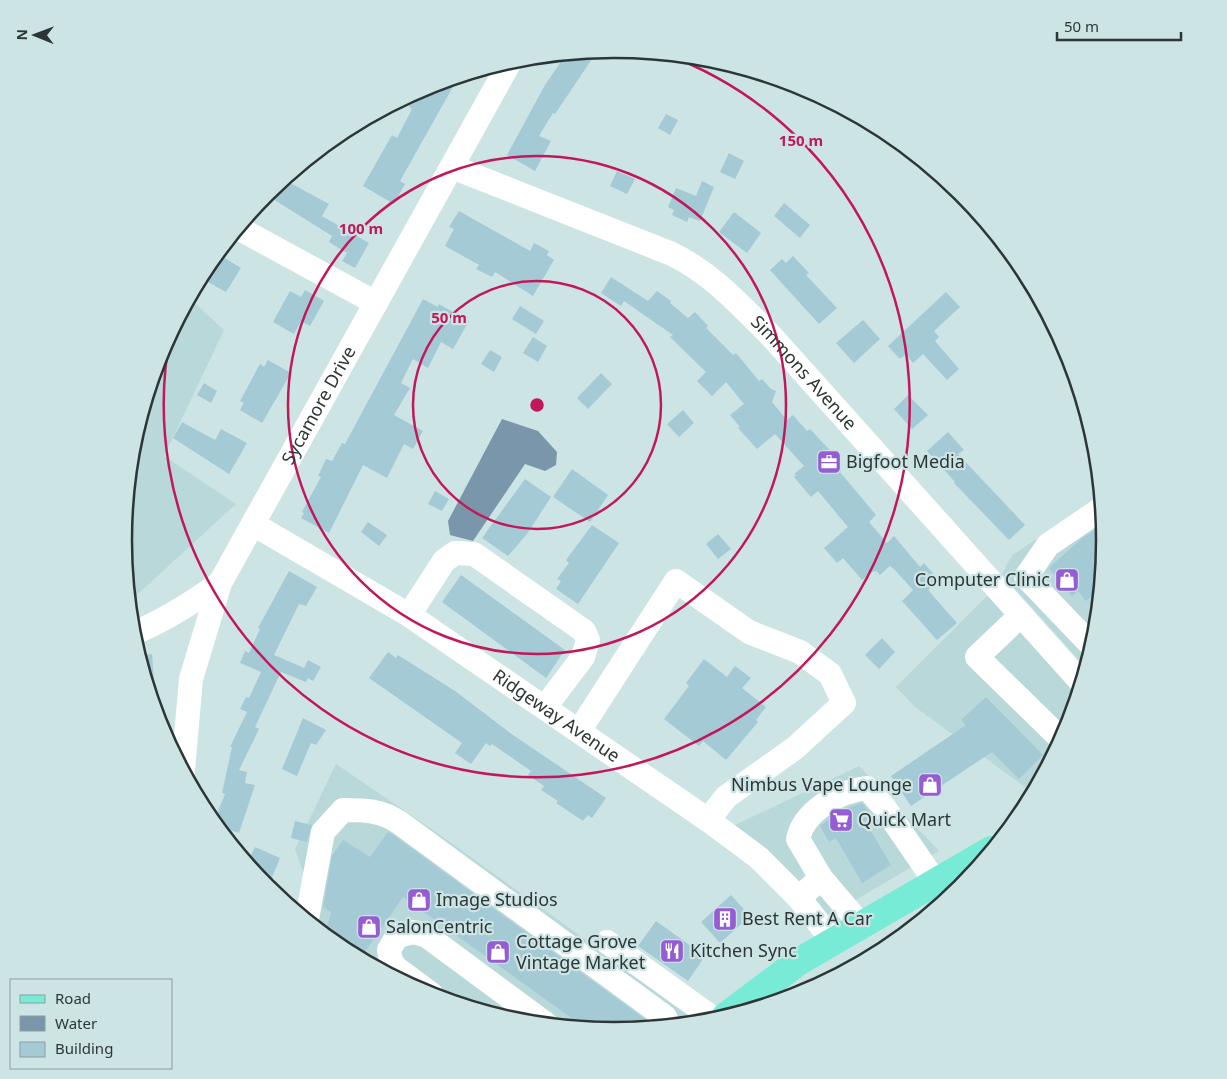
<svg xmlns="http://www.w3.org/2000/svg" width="1227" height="1079" font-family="'Noto Sans',sans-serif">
	<rect width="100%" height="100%" fill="#cde4e5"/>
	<path fill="#b8d8d9" d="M 189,298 L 224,330 L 164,456 L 236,504 L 129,602 L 123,539 L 132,443 L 160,351 Z
		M 1100,498 L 1104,540 L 1095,636 L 1085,667 L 1002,574 L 1012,555 Z
		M 991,592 L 1079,688 L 1067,728 L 1032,792 L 915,707 L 896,687 Z
		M 336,764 L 440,835 L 689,1014 L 682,1024 L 613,1030 L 517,1021 L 425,993 L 341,947 L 301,915 L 304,875 L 295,849 Z
		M 859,766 L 939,851 L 828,916 L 733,826 Z"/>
	<path fill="#7a96ab" d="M 502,419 L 538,431 L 557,452 L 556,465 L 545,471 L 525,464 L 473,541 L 450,535 L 448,521 Z"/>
	<path fill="#a3cad5" d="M 598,50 L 555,114 L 553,113 L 539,136 L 551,141 L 535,171 L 507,155 L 545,85 L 567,53 Z
		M 459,76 L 400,181 L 405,184 L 394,204 L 363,186 L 392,135 L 397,138 L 412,109 L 409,107 L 418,90 Z
		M 666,114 L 678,120 L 670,135 L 658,128 Z
		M 729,153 L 744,161 L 735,179 L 720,172 Z
		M 617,171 L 635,179 L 627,194 L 610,186 Z
		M 283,179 L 329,204 L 322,216 L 369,243 L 355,268 L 342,261 L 347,253 L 329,242 L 332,236 L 265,194 Z
		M 702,181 L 714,187 L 700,221 L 689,217 L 687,222 L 672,215 L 674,210 L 668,207 L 676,188 L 696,196 Z
		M 784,203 L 810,225 L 800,238 L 774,216 Z
		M 459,211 L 530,251 L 534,243 L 549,251 L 547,255 L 554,260 L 533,296 L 495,272 L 492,277 L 476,269 L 479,265 L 445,246 L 454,229 L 449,227 Z
		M 734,212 L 761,233 L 747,253 L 719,232 Z
		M 793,256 L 809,273 L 806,275 L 837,308 L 819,324 L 770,270 L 782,259 L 786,263 Z
		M 223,257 L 241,268 L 226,292 L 208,282 Z
		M 611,277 L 648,301 L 657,291 L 671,301 L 670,303 L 688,318 L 695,312 L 708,326 L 706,328 L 733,355 L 736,353 L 759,381 L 762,379 L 771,389 L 776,391 L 772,402 L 787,420 L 793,415 L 807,431 L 810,429 L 841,462 L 837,465 L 841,471 L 840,472 L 876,515 L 869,522 L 887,543 L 894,536 L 920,567 L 924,563 L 939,580 L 928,590 L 957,623 L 937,640 L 902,601 L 913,590 L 895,570 L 890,566 L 880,575 L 876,571 L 872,572 L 862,580 L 843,558 L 837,563 L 824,548 L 848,527 L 818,491 L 811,497 L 794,477 L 796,475 L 794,474 L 804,466 L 775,434 L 757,449 L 738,428 L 740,427 L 730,415 L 744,404 L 726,382 L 712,396 L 697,381 L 706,372 L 670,337 L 673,335 L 624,301 L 621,306 L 601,293 Z
		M 305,290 L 324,301 L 310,326 L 301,321 L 294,334 L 273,322 L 290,291 L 301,297 Z
		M 946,292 L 960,307 L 934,331 L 939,337 L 935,341 L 959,369 L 947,380 L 923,354 L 913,363 L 906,354 L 900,359 L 888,346 Z
		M 423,299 L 438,307 L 439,304 L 469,321 L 453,349 L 441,342 L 428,368 L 413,359 L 401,383 L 410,388 L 394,415 L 423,431 L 413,449 L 404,444 L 387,478 L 363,465 L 329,533 L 301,518 L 304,513 L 302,512 L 321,477 L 318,476 L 326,459 L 332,461 L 342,443 L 345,444 Z
		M 520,306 L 544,321 L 536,334 L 512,319 Z
		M 863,320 L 880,339 L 854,363 L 836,343 Z
		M 533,337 L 547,346 L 538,362 L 523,353 Z
		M 490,350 L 502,357 L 494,372 L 481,364 Z
		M 268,360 L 291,373 L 262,423 L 240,410 L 244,403 L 240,401 L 260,364 L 264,367 Z
		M 601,373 L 612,384 L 588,409 L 577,398 Z
		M 204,383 L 217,391 L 211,403 L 197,395 Z
		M 908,395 L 928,415 L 912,429 L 894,409 Z
		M 683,410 L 694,423 L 679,437 L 667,424 Z
		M 182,422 L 215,440 L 221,429 L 247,443 L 229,474 L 173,438 Z
		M 948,432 L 964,450 L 958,454 L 1025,525 L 1009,540 L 954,483 L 955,482 L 927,451 Z
		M 572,469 L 608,495 L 590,522 L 553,497 Z
		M 525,479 L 551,497 L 527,534 L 508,556 L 482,538 Z
		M 435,491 L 449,499 L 442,511 L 428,504 Z
		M 368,522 L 387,535 L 379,546 L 361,532 Z
		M 1103,524 L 1104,540 L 1099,590 L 1086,601 L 1078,591 L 1072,596 L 1049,568 L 1080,540 Z
		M 592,525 L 619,543 L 578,604 L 556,589 L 561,581 L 557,579 L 569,563 L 566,560 Z
		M 718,534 L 731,549 L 718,559 L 706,544 Z
		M 289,571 L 317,587 L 306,606 L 299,604 L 274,655 L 304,668 L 308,660 L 321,667 L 313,681 L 308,678 L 306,682 L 281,672 L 255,727 L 259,729 L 239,770 L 247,772 L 245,783 L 255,785 L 239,833 L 218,826 L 221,818 L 216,816 L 225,794 L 222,793 L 232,747 L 230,747 L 247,712 L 240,709 L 246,697 L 249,698 L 261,672 L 240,663 L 245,651 L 249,653 L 260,629 L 258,628 Z
		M 461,575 L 565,650 L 546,678 L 442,602 Z
		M 882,638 L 895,652 L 879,669 L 865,655 Z
		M 388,652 L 396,658 L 398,655 L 455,691 L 513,735 L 606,798 L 592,818 L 588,815 L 583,821 L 556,803 L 558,801 L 541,790 L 544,786 L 528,775 L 531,771 L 492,744 L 490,746 L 486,743 L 471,764 L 455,753 L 462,743 L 369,678 Z
		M 152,654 L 155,691 L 149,692 L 138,655 Z
		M 704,659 L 727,677 L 735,666 L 751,678 L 742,688 L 766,707 L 756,720 L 758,722 L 726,760 L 703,741 L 699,746 L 664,719 L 689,686 L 686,683 Z
		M 986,697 L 1043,755 L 1019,779 L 992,752 L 911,806 L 891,776 L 966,725 L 961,720 Z
		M 303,718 L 326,730 L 316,745 L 311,743 L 297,776 L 282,769 Z
		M 862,803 L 873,817 L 865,821 L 891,865 L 862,883 L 836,838 L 829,842 L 820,826 L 841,810 Z
		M 295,821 L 312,825 L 307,842 L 291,838 Z
		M 388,832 L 392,834 L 646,1020 L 596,1029 L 584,1027 L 403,897 L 364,953 L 327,927 L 331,912 L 323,907 L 332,856 L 343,840 L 370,857 Z
		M 255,847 L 280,858 L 270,882 L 259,877 L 247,863 Z
		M 731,895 L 750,916 L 720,943 L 701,922 Z
		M 656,921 L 705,956 L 688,981 L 638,946 Z"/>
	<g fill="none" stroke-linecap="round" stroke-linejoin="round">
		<g stroke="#fff" stroke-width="24">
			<path id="s1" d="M 452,167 L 672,254 C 713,274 741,306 773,338 L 1081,682"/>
			<path d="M 238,228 L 376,303"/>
			<path id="s2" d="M 253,524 L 409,615 L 708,820 L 759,858 L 799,898 L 833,941"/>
			<path d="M 409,615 L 444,561 L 455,553 L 474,554 L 584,631 L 588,640 L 583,657 L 545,707"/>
			<path d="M 1021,615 L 977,657 L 1061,739"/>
			<path d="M 132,634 C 164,621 192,603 220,583"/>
			<path d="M 1092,646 L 1026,577 L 1048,545 L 1101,509"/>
			<path d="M 579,731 L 676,581 L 749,632 L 800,652 L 830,674 L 844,703 L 795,748 L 726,797 L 708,820"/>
			<path id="s3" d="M 183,770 L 191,679 L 220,583 L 511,60"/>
			<path d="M 821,878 L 861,925"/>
			<path d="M 799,898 L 821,878 L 798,839 C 804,811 839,791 867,788 L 884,807 L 936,883"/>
			<path d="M 307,919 L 323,832 L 343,810 C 365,810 381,810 400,823 L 665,1017 L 669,1025"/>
			<path d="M 607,942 L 714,1019"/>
			<path d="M 431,994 L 396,968 L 391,961 L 389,950 L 397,936 L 414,932 L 427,936 L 546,1024"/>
		</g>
		<path stroke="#78ebd7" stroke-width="28" d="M 726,1016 L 798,962 L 991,850"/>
	</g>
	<g fill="none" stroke="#c2185b" stroke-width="2.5">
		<circle cx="537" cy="405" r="124"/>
		<circle cx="537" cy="405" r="249"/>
		<path d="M665 54A373 373 0 1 1 171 331"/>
	</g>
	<defs>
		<symbol id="office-square" viewBox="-11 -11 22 22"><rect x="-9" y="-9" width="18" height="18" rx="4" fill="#955cd4" stroke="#cde4e5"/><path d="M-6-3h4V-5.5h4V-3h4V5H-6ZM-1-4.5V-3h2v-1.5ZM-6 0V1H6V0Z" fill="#fff"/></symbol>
		<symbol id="shop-square" viewBox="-11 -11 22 22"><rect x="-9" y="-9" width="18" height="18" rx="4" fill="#955cd4" stroke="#cde4e5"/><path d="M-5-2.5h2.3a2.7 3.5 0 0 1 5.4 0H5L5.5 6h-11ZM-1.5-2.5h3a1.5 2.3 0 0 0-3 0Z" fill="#fff"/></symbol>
		<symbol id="supermarket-square" viewBox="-11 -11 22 22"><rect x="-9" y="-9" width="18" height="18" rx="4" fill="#955cd4" stroke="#cde4e5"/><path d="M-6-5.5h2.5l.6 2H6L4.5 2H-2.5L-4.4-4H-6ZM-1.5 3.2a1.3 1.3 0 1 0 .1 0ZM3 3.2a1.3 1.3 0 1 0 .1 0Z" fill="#fff"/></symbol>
		<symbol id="building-square" viewBox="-11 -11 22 22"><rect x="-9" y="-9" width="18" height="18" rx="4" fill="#955cd4" stroke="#cde4e5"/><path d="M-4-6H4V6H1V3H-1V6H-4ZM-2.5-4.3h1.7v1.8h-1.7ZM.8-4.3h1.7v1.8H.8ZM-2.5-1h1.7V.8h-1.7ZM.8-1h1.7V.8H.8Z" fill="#fff"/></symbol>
		<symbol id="restaurant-square" viewBox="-11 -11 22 22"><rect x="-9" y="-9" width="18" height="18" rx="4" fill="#955cd4" stroke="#cde4e5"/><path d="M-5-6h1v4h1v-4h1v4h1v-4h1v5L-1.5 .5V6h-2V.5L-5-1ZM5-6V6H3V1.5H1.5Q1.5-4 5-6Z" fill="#fff"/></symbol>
	</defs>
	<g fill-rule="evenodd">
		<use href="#office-square" x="815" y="448" width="28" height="28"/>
		<use href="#shop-square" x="1053" y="566" width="28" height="28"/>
		<use href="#shop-square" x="916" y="771" width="28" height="28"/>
		<use href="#supermarket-square" x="827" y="806" width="28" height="28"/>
		<use href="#shop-square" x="405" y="886" width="28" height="28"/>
		<use href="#building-square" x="711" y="905" width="28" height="28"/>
		<use href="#shop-square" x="355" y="913" width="28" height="28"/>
		<use href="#restaurant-square" x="658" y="937" width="28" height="28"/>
		<use href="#shop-square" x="484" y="938" width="28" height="28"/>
	</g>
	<g text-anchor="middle" stroke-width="4.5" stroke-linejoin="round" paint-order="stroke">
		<g font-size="18" fill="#2d3636" stroke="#cde4e5">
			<text dy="6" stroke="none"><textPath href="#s1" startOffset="415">Simmons Avenue</textPath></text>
			<text dy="6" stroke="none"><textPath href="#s3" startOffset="395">Sycamore Drive</textPath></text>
			<text dy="6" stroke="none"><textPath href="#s2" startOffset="359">Ridgeway Avenue</textPath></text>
		</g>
		<g font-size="18" fill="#2d3636" stroke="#cde4e5" text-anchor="start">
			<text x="846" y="468">Bigfoot Media</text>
			<text x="1050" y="586" text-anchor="end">Computer Clinic</text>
			<text x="912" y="791" text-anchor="end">Nimbus Vape Lounge</text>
			<text x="858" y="826">Quick Mart</text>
			<text x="436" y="906">Image Studios</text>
			<text x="742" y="925">Best Rent A Car</text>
			<text x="386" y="933">SalonCentric</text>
			<text x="516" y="948">Cottage Grove<tspan x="516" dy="21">Vintage Market</tspan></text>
			<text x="690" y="957">Kitchen Sync</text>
		</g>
	</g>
	<path d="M0 0H1227V1079H0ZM132 540a482 482 0 1 1 964 0a482 482 0 1 1-964 0Z" fill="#cde4e5" fill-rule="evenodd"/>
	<path fill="none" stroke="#2d3636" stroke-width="2.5" d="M132 540a482 482 0 1 1 964 0a482 482 0 1 1-964 0Z"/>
	<circle cx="537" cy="405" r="8" fill="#c2185b" stroke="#cde4e5" stroke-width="2.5"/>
	<g font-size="15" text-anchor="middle" font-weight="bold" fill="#c2185b" stroke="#cde4e5" stroke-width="4.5" stroke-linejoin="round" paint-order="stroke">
		<text x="801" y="146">150 m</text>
		<text x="361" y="234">100 m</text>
		<text x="449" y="323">50 m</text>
	</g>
	<rect x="10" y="979" width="162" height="90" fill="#cde4e5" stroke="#8d9e9f"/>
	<rect x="20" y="995" width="25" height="8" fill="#78ebd7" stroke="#8d9e9f"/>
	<text x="55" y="1004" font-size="15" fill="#2d3636">Road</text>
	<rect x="20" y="1016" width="25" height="15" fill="#7a96ab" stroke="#8d9e9f"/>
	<text x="55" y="1029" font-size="15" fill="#2d3636">Water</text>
	<rect x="20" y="1042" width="25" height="15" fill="#a3cad5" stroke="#8d9e9f"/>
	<text x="55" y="1054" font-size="15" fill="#2d3636">Building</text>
	<g transform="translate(35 35) rotate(271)" stroke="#cde4e5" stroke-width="4" paint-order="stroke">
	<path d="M0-4L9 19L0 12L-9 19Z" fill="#2d3636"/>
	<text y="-8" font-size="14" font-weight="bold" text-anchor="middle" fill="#2d3636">N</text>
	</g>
	<path d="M1057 32v8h124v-8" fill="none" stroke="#2d3636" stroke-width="2.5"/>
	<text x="1064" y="32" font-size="15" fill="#2d3636" stroke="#cde4e5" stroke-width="4" paint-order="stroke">50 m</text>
</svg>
